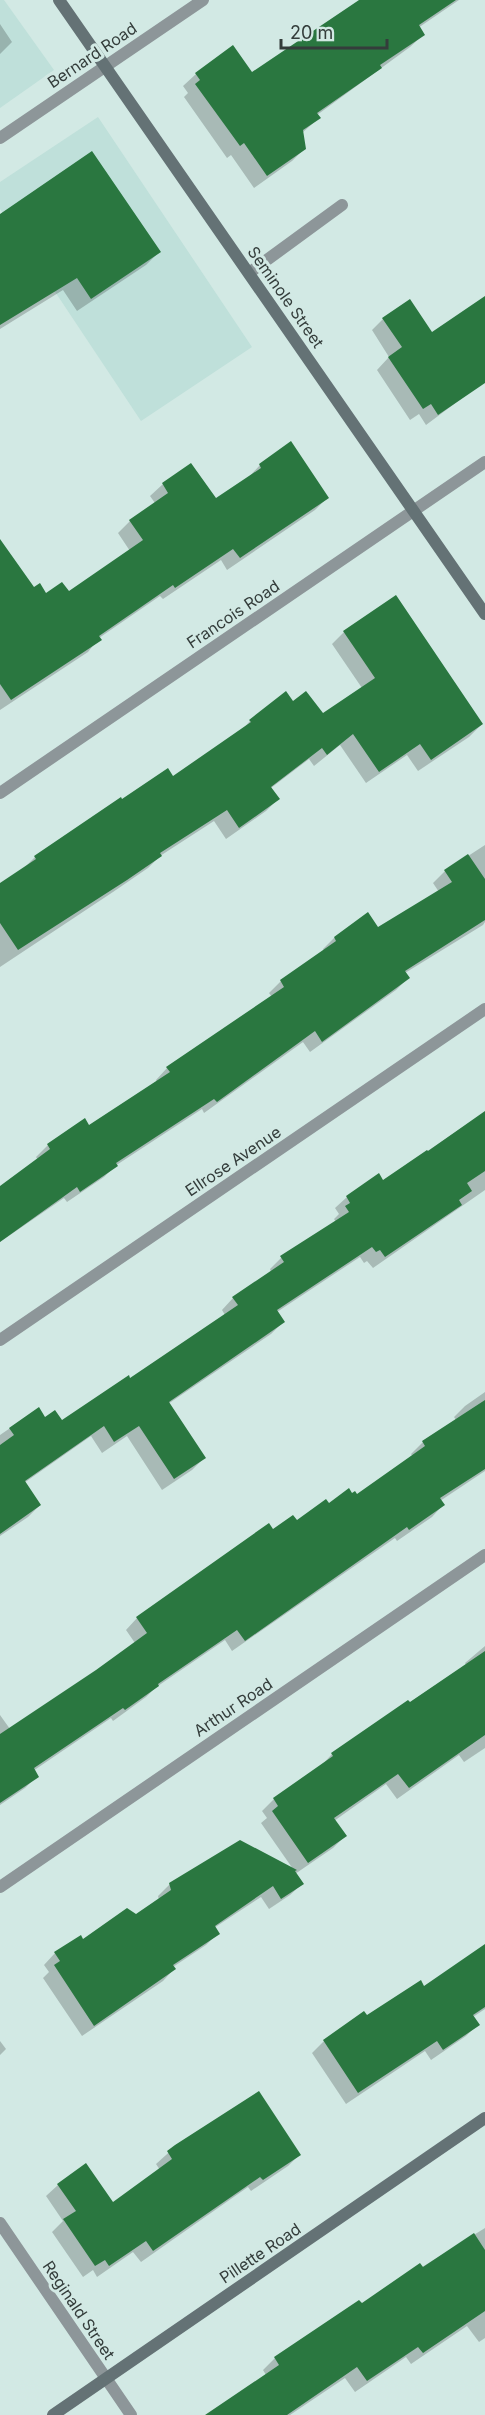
<svg xmlns="http://www.w3.org/2000/svg" width="485" height="2415" font-family="Inter,sans-serif">
	<rect width="100%" height="100%" fill="#d2e9e4"/>
	<path fill="#bfe0da" d="M 0,0 L 4,0 L 54,70 L 0,108 Z
		M 98,117 L 252,347 L 141,421 L 0,209 L 0,182 Z"/>
	<path fill="#0003" d="M 362,0 L 459,0 L 418,28 L 423,35 L 410,47 L 317,115 L 319,118 L 302,133 L 305,148 L 292,161 L 254,188 L 231,155 L 227,158 L 184,97 L 188,93 L 183,86 L 196,74 L 252,74 Z
		M 0,24 L 12,42 L 0,54 Z
		M 0,240 L 159,252 L 146,265 L 77,311 L 63,290 L 0,329 Z
		M 485,301 L 485,381 L 426,425 L 419,414 L 410,420 L 377,370 L 389,357 L 372,330 L 383,319 L 431,334 Z
		M 260,465 L 327,498 L 315,510 L 227,570 L 221,560 L 163,599 L 160,596 L 99,638 L 88,652 L 0,710 L 0,541 L 34,589 L 46,595 L 69,594 L 130,551 L 118,533 L 130,521 L 155,503 L 150,496 L 163,484 L 216,501 L 248,478 Z
		M 344,632 L 482,724 L 469,737 L 418,771 L 407,755 L 366,783 L 340,745 L 314,766 L 309,759 L 271,788 L 278,799 L 266,811 L 226,839 L 214,821 L 160,856 L 148,868 L 113,892 L 0,967 L 0,884 L 22,870 L 35,857 L 120,799 L 121,801 L 173,778 L 240,732 L 250,721 L 293,703 L 323,715 L 362,688 L 332,644 Z
		M 485,845 L 485,922 L 483,925 L 405,973 L 408,978 L 396,990 L 310,1052 L 303,1042 L 204,1113 L 202,1109 L 115,1166 L 104,1177 L 67,1202 L 64,1198 L 0,1242 L 0,1188 L 38,1160 L 36,1157 L 48,1145 L 89,1127 L 157,1082 L 156,1080 L 167,1068 L 272,997 L 269,993 L 281,981 L 324,951 L 323,949 L 334,938 L 378,929 L 439,892 L 433,883 L 445,871 Z
		M 485,1112 L 485,1190 L 373,1268 L 367,1261 L 364,1263 L 360,1257 L 277,1312 L 283,1322 L 271,1334 L 168,1404 L 204,1458 L 192,1470 L 162,1490 L 127,1436 L 102,1453 L 91,1436 L 24,1483 L 40,1505 L 28,1517 L 0,1536 L 0,1435 L 38,1409 L 44,1419 L 61,1422 L 130,1380 L 225,1315 L 222,1310 L 233,1298 L 271,1272 L 270,1269 L 281,1258 L 336,1222 L 334,1219 L 339,1214 L 335,1208 L 347,1197 L 382,1182 Z
		M 485,1392 L 485,1471 L 440,1501 L 443,1505 L 432,1517 L 397,1541 L 395,1538 L 232,1651 L 225,1640 L 155,1688 L 146,1697 L 113,1721 L 111,1718 L 33,1771 L 37,1776 L 25,1788 L 0,1805 L 0,1715 L 10,1729 L 97,1671 L 135,1643 L 126,1630 L 137,1618 L 272,1531 L 296,1522 L 328,1505 L 352,1495 L 357,1496 L 413,1457 L 411,1454 L 423,1442 L 456,1420 L 454,1417 L 465,1406 Z
		M 485,1646 L 485,1748 L 464,1762 L 459,1755 L 397,1799 L 386,1784 L 334,1821 L 345,1836 L 333,1848 L 295,1874 L 302,1884 L 290,1895 L 269,1909 L 261,1897 L 214,1928 L 218,1933 L 206,1945 L 173,1967 L 174,1969 L 163,1981 L 82,2036 L 43,1978 L 49,1972 L 44,1965 L 55,1953 L 136,1916 L 159,1900 L 158,1896 L 170,1884 L 293,1869 L 261,1823 L 267,1818 L 262,1811 L 274,1799 L 321,1766 L 332,1754 L 466,1665 L 465,1663 Z
		M 485,1946 L 485,2009 L 473,2017 L 478,2024 L 466,2036 L 431,2060 L 425,2051 L 346,2104 L 312,2053 L 324,2041 L 424,1988 Z
		M 0,2041 L 6,2049 L 0,2055 Z
		M 176,2146 L 299,2155 L 288,2166 L 251,2191 L 248,2187 L 141,2262 L 133,2252 L 97,2277 L 93,2270 L 83,2277 L 52,2232 L 63,2221 L 46,2196 L 58,2185 L 112,2204 L 160,2170 L 156,2164 Z
		M 485,2228 L 485,2338 L 479,2342 L 467,2326 L 411,2364 L 406,2357 L 355,2392 L 345,2378 L 290,2415 L 211,2415 L 266,2375 L 263,2370 L 275,2358 L 359,2302 L 361,2305 Z"/>
	<path fill="#2a7740" d="M 359,0 L 456,0 L 419,25 L 425,35 L 380,65 L 382,68 L 317,113 L 321,118 L 303,130 L 306,149 L 267,176 L 244,143 L 240,146 L 195,84 L 200,80 L 195,73 L 233,45 L 252,72 Z
		M 92,151 L 161,252 L 91,299 L 77,278 L 0,325 L 0,214 Z
		M 485,296 L 485,383 L 438,415 L 431,404 L 423,409 L 388,357 L 402,347 L 382,318 L 410,299 L 432,332 Z
		M 291,441 L 329,498 L 240,558 L 233,549 L 175,588 L 173,585 L 99,636 L 102,640 L 11,700 L 0,684 L 0,539 L 34,587 L 40,583 L 46,593 L 62,582 L 69,591 L 143,540 L 129,520 L 168,493 L 162,483 L 191,463 L 216,498 L 261,468 L 259,464 Z
		M 396,595 L 483,724 L 431,760 L 420,744 L 379,772 L 353,734 L 327,755 L 322,748 L 271,787 L 280,799 L 239,828 L 227,810 L 160,853 L 162,856 L 127,880 L 18,950 L 0,923 L 0,883 L 36,859 L 34,856 L 121,797 L 122,799 L 168,768 L 173,776 L 251,722 L 249,720 L 286,691 L 293,701 L 306,691 L 323,713 L 375,678 L 343,631 Z
		M 468,854 L 485,879 L 485,920 L 405,971 L 410,978 L 322,1042 L 315,1031 L 217,1102 L 214,1099 L 116,1163 L 118,1166 L 80,1192 L 77,1187 L 0,1242 L 0,1186 L 50,1149 L 47,1144 L 85,1118 L 89,1125 L 170,1072 L 166,1067 L 284,987 L 280,980 L 336,941 L 334,937 L 368,912 L 378,927 L 452,882 L 444,870 Z
		M 485,1111 L 485,1171 L 467,1183 L 472,1191 L 459,1200 L 462,1205 L 385,1257 L 380,1250 L 376,1252 L 372,1247 L 277,1310 L 285,1322 L 169,1402 L 206,1458 L 174,1479 L 139,1426 L 114,1442 L 104,1426 L 25,1481 L 41,1505 L 0,1534 L 0,1445 L 14,1435 L 9,1428 L 39,1407 L 45,1417 L 55,1410 L 62,1420 L 129,1375 L 130,1378 L 238,1305 L 232,1297 L 284,1262 L 280,1256 L 349,1212 L 345,1206 L 350,1203 L 346,1196 L 379,1173 L 383,1180 L 427,1150 L 428,1151 Z
		M 485,1400 L 485,1469 L 440,1498 L 445,1505 L 409,1530 L 407,1527 L 245,1641 L 237,1630 L 158,1684 L 159,1686 L 125,1710 L 123,1708 L 34,1768 L 39,1777 L 0,1803 L 0,1734 L 96,1670 L 147,1633 L 136,1617 L 269,1523 L 273,1529 L 293,1515 L 297,1520 L 326,1499 L 329,1503 L 349,1488 L 352,1493 L 355,1491 L 357,1494 L 425,1446 L 422,1441 Z
		M 485,1651 L 485,1735 L 409,1788 L 398,1774 L 334,1818 L 347,1836 L 308,1863 L 272,1811 L 278,1806 L 273,1798 L 333,1756 L 331,1753 L 408,1700 L 410,1702 Z
		M 240,1840 L 297,1870 L 295,1871 L 304,1884 L 281,1899 L 273,1886 L 215,1926 L 220,1934 L 173,1965 L 176,1969 L 94,2026 L 54,1965 L 60,1961 L 54,1952 L 81,1935 L 83,1939 L 127,1908 L 136,1914 L 171,1890 L 169,1883 Z
		M 485,1944 L 485,2007 L 473,2015 L 480,2025 L 443,2050 L 437,2041 L 358,2093 L 323,2040 L 364,2011 L 367,2015 L 421,1980 L 424,1986 Z
		M 259,2091 L 301,2155 L 263,2180 L 260,2177 L 153,2251 L 146,2241 L 109,2266 L 105,2260 L 95,2266 L 63,2219 L 76,2211 L 57,2184 L 86,2163 L 113,2202 L 172,2159 L 167,2151 L 175,2145 Z
		M 474,2233 L 485,2250 L 485,2311 L 423,2353 L 418,2347 L 367,2381 L 357,2367 L 287,2415 L 205,2415 L 279,2365 L 274,2357 L 359,2300 L 362,2303 L 420,2263 L 423,2267 Z"/>
	<g fill="none" stroke-linecap="round" stroke-linejoin="round">
		<path stroke="#8d9699" stroke-width="12" d="M 249,273 L 342,205"/>
		<path stroke="#8d9699" stroke-width="12" d="M 0,138 L 203,0
			M 0,793 L 485,462
			M 0,1340 L 485,1009
			M 0,1887 L 485,1555
			M 0,2223 L 131,2415"/>
		<path stroke="#647275" stroke-width="12" d="M 59,0 L 485,614
			M 53,2415 L 485,2118"/>
	</g>
	<g text-anchor="middle" stroke-width="6" stroke-linejoin="round" paint-order="stroke">
		<g font-size="16" fill="#343d3b" stroke="#d2e9e4">
			<text transform="translate(92 55) rotate(-34)" y="6">Bernard Road</text>
			<text transform="translate(286 297) rotate(55)" y="6">Seminole Street</text>
			<text transform="translate(233 614) rotate(-34)" y="6">Francois Road</text>
			<text transform="translate(233 1161) rotate(-34)" y="6">Ellrose Avenue</text>
			<text transform="translate(233 1707) rotate(-34)" y="6">Arthur Road</text>
			<text transform="translate(260 2253) rotate(-34)" y="6">Pillette Road</text>
			<text transform="translate(79 2310) rotate(56)" y="6">Reginald Street</text>
		</g>
	</g>
	<path d="M281 39v9h106v-9" fill="none" stroke="#343d3b" stroke-width="3"/>
	<text x="290" y="39" font-size="18" fill="#343d3b" stroke="#d2e9e4" stroke-width="4.5" paint-order="stroke">20 m</text>
</svg>
